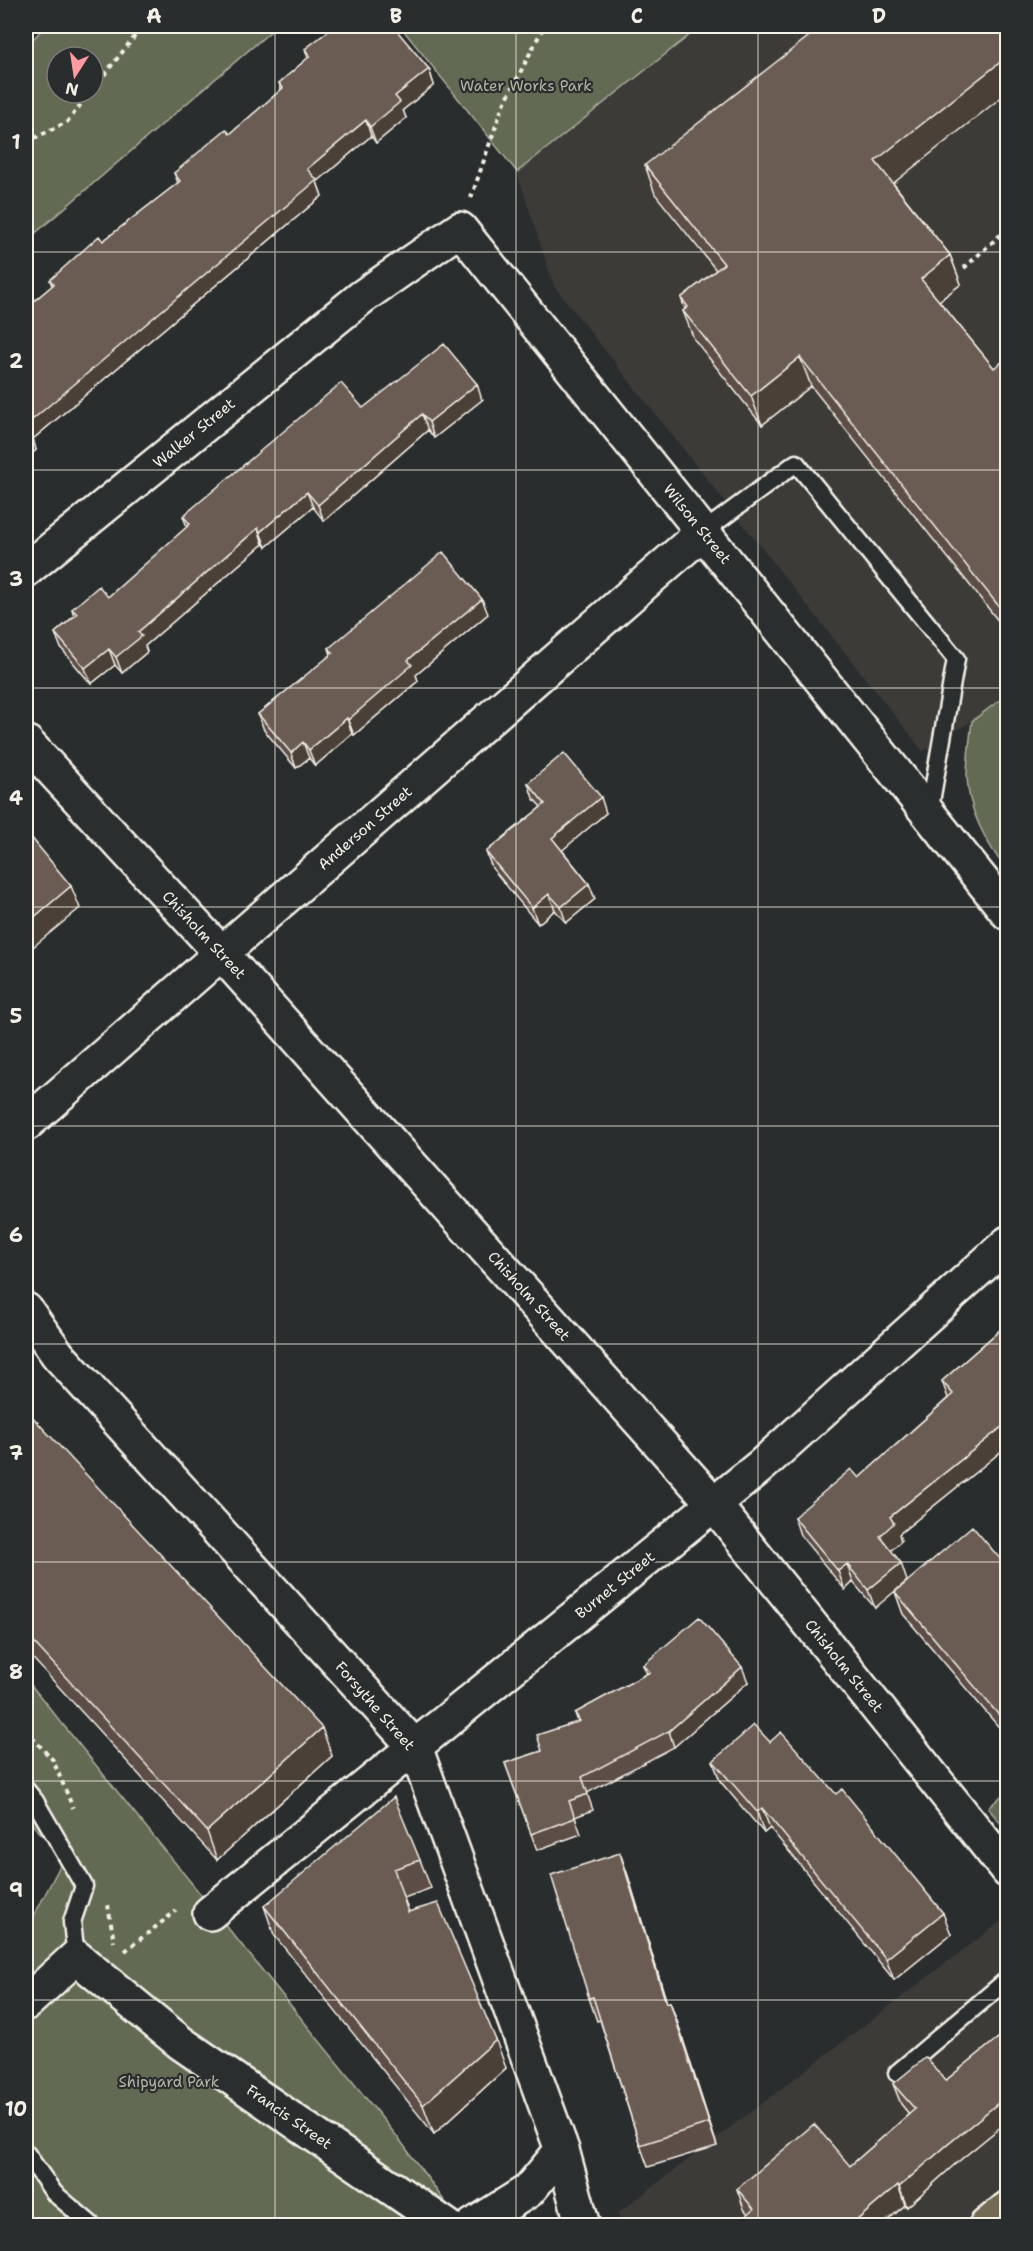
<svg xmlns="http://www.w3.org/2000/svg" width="1033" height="2251" font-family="'Shantell Sans',sans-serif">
	<rect width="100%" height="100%" fill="#2a2d2e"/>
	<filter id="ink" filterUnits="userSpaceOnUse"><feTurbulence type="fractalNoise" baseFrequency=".0167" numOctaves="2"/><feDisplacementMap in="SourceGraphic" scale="12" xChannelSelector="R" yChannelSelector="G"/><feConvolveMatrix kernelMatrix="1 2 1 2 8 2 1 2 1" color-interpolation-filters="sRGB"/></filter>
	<g filter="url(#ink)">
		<path fill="#3e3b39" d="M 701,26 L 1007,26 L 1007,695 L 972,721 L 923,751 L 554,286 L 517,172 Z
			M 1004,1919 L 1007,1924 L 1007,2225 L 622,2226 L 618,2213 Z"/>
		<path fill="#626b52" stroke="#abae9d" stroke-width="1.5" fill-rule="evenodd" d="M 45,26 L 277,26 L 26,241 L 26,47 ZM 57,57 L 93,57 L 93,93 L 57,93 Z
			M 400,26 L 701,26 L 517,172 Z
			M 1007,695 L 1007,870 C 987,845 968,810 967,777 C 967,759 970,739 972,721 Z
			M 26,1679 L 399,2139 L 462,2225 L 26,2225 L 26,1931 L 64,1858 L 26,1818 Z
			M 1007,1791 L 1007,1831 L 988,1808 Z"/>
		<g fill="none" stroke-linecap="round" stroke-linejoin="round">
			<defs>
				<path id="service" d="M 703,532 L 796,463 L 956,659 L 929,813
					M 26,1790 L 35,1801 L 84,1886 L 72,1922 L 76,1957
					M 897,2073 L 1008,1979
					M 26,2153 L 54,2193 L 93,2226"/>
				<path id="minor" d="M 26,570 L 362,297 L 460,229 L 1008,913
					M 26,742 L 222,954 L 714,1504 L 1008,1871
					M 26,1124 L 703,532
					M 26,1310 L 58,1355 L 415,1747 L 562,2150 L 583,2226
					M 210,1913 L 762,1465 L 1008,1243
					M 26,2003 L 76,1957 L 181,2043 L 447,2226
					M 472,2226 L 528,2191 L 562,2150"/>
				<path id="primary" d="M 986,2226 L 1008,2208"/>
			</defs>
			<use href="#service" stroke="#f4f1e8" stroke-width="21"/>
			<use href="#minor" stroke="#f4f1e8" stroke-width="38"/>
			<use href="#primary" stroke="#f4f1e8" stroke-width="38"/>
			<path stroke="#f4f1e8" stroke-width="4" stroke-dasharray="4.5 4.5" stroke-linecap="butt" d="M 93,89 L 143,26
				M 26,142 L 67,122 L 90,93
				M 471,198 L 502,108 L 544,26
				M 964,268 L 1008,228
				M 26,1731 L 53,1760 L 73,1808
				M 108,1905 L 114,1942
				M 125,1951 L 176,1911"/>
			<use href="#service" stroke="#2a2d2e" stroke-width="16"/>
			<use href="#minor" stroke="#2a2d2e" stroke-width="33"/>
			<use href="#primary" stroke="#736b52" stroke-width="33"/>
		</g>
		<path fill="#5c4e47" stroke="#f4f1e8" stroke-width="1.5" d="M 305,49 L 429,69 L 434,85 L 403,110 L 406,118 L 376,143 L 371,136 L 317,182 L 322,196 L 33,439 L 36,450 L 26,459 L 26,317 L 29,314 L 27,307 L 52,286 L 50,280 L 103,241 L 178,183 L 174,173 L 230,134 L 281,90 L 279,83 L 308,58 Z
			M 645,165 L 893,183 L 950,255 L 961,284 L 939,301 L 994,368 L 1008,358 L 1008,633 L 811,386 L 762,425 L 694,339 L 683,311 L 685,309 L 681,298 L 716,270 L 655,194 Z
			M 482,400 L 434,438 L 428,430 L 324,521 L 313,507 L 266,547 L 263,544 L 145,646 L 147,652 L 122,673 L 115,665 L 91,684 L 61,648 L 55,633 L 74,616 L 72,609 L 108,597 L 187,527 L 183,516 L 363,408 Z
			M 488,614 L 416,675 L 418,681 L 354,735 L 352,734 L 315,766 L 309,758 L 296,768 L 264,730 L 258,714 L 331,655 L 329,648 Z
			M 528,783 L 606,813 L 562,850 L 589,884 L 595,899 L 566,923 L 555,910 L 538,924 L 492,868 L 486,852 L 541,807 L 533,798 Z
			M 1008,1323 L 1008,1446 L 899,1534 L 901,1541 L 891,1550 L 875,1608 L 853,1582 L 845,1590 L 800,1535 L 794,1517 L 859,1478 L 948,1398 L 942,1381 Z
			M 26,1410 L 332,1756 L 217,1860 L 26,1651 Z
			M 1008,1568 L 1008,1738 L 903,1614 L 895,1592 Z
			M 643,1665 L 748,1682 L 674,1747 L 587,1793 L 593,1810 L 575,1817 L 581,1834 L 537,1850 L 505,1763 L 542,1751 L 578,1722 L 575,1713 L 647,1674 Z
			M 770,1742 L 951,1934 L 894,1980 L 770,1828 L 764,1833 L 720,1781 L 713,1761 Z
			M 620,1853 L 628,1876 L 667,2003 L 670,2002 L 678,2024 L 717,2146 L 648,2167 L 640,2145 L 600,2020 L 597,2021 L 589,1998 Z
			M 420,1860 L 431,1888 L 404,1898 L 409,1912 L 506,2068 L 434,2134 L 274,1935 L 264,1906 Z
			M 1008,2030 L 1008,2121 L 954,2165 L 907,2207 L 905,2205 L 881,2226 L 734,2226 L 748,2214 L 744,2209 L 737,2189 L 850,2166 L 909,2114 L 901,2104 L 893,2084 L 945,2081 Z"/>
		<path fill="#4b4039" stroke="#f4f1e8" stroke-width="1.5" d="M 1008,56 L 1008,92 L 886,189 L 875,161 Z
			M 429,69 L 434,85 L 403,110 L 406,118 L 376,143 L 370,127 L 395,96 Z
			M 366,120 L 371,136 L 317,182 L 322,196 L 33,439 L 36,450 L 26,459 L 26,425 L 307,169 Z
			M 950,255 L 961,284 L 931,307 L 921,279 Z
			M 800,357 L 811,386 L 762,425 L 751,396 Z
			M 477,384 L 482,400 L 434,438 L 429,422 Z
			M 422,414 L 428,430 L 324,521 L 318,505 Z
			M 307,492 L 313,507 L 266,547 L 260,532 Z
			M 258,528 L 263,544 L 145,646 L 147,652 L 122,673 L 116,657 L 138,632 Z
			M 482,599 L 488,614 L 416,675 L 418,681 L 354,735 L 348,720 L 408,660 Z
			M 109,649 L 115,665 L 91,684 L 85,668 Z
			M 347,718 L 352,734 L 315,766 L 309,750 Z
			M 303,742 L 309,758 L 296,768 L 291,753 Z
			M 601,797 L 606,813 L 558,854 L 552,838 Z
			M 589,884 L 595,899 L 566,923 L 561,907 Z
			M 71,886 L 80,908 L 27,952 L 26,948 L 26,924 Z
			M 549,894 L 555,910 L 538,924 L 532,908 Z
			M 1003,1426 L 1008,1439 L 1008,1446 L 899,1534 L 901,1541 L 887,1554 L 880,1536 L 890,1517 Z
			M 901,1563 L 907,1581 L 875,1608 L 868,1590 Z
			M 847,1564 L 853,1582 L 845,1590 L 838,1571 Z
			M 742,1667 L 748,1682 L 674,1747 L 669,1731 Z
			M 1008,1716 L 1008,1731 L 1003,1720 Z
			M 322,1728 L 332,1756 L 217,1860 L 207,1831 Z
			M 762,1808 L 770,1828 L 764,1833 L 757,1812 Z
			M 620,1853 L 628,1876 L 674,2026 L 666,2003 Z
			M 943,1913 L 951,1934 L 894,1980 L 886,1959 Z
			M 670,2002 L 678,2024 L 717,2146 L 709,2123 Z
			M 496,2040 L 506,2068 L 434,2134 L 423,2105 Z
			M 1008,2095 L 1008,2121 L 954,2165 L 907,2207 L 899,2187 L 947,2145 Z
			M 898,2185 L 905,2205 L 881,2226 L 850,2226 Z"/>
		<path fill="#6b5b52" stroke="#f4f1e8" stroke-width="1.5" d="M 335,26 L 393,26 L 429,69 L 395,96 L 400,102 L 370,127 L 366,120 L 307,169 L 317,180 L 26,425 L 26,317 L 31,313 L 27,307 L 54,284 L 50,280 L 99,236 L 103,241 L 180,181 L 174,173 L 226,129 L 230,134 L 283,88 L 279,83 L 310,56 L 305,49 Z
			M 822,26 L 1008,26 L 1008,56 L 875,161 L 950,255 L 921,279 L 994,368 L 1008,358 L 1008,612 L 1005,614 L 800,357 L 751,396 L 683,311 L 688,307 L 681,298 L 724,264 L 645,165 Z
			M 444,344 L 477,384 L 429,422 L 422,414 L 318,505 L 307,492 L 260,532 L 258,528 L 138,632 L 142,636 L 116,657 L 109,649 L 85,668 L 55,633 L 77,614 L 72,609 L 99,586 L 108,597 L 190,524 L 183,516 L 341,383 L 363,408 Z
			M 26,428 L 31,434 L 26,439 Z
			M 443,552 L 482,599 L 408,660 L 412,665 L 348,720 L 347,718 L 309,750 L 303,742 L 291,753 L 258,714 L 333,653 L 329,648 Z
			M 564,753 L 601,797 L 552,838 L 589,884 L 561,907 L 549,894 L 532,908 L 486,852 L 545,804 L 528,783 Z
			M 26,831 L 71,886 L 26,924 Z
			M 1008,1323 L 1008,1431 L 1003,1426 L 890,1517 L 894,1523 L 880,1536 L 901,1563 L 868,1590 L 847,1564 L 838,1571 L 794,1517 L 851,1469 L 859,1478 L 953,1394 L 942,1381 Z
			M 26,1410 L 322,1728 L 207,1831 L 26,1634 Z
			M 972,1526 L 1008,1568 L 1008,1716 L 1003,1720 L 895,1592 Z
			M 699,1617 L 742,1667 L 669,1731 L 582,1777 L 588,1794 L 569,1801 L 575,1818 L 531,1834 L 505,1763 L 542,1751 L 537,1735 L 580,1721 L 575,1713 L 650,1672 L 643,1665 Z
			M 754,1725 L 770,1742 L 781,1732 L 836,1794 L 842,1789 L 943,1913 L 886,1959 L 762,1808 L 757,1812 L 713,1761 Z
			M 394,1797 L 420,1860 L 394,1869 L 408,1912 L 438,1903 L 496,2040 L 423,2105 L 264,1906 Z
			M 620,1853 L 666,2003 L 670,2002 L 709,2123 L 640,2145 L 593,1997 L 589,1998 L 551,1875 Z
			M 1008,2030 L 1008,2095 L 947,2145 L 899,2187 L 898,2185 L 850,2226 L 734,2226 L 754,2209 L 737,2189 L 814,2124 L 850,2166 L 915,2109 L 893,2084 L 926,2057 L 945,2081 Z"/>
	</g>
	<path fill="none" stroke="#f4f1e8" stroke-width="1.5" stroke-opacity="0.55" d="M 275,26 L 275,2226M 516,26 L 516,2226M 758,26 L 758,2226M 26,252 L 1008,252M 26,470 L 1008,470M 26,688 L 1008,688M 26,907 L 1008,907M 26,1126 L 1008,1126M 26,1344 L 1008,1344M 26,1562 L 1008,1562M 26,1781 L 1008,1781M 26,2000 L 1008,2000"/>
	<g text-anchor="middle" stroke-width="4.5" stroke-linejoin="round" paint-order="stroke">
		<g font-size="15" fill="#b2b5a4" stroke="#2a2d2e">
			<text x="526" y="91">Water Works Park</text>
			<text x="169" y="2087">Shipyard Park</text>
		</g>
		<g font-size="15" fill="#f4f1e8" stroke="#2a2d2e">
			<text transform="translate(194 433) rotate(-39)" y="5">Walker Street</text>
			<text transform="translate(697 524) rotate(51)" y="5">Wilson Street</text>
			<text transform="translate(365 828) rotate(-41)" y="5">Anderson Street</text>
			<text transform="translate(204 935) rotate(47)" y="5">Chisholm Street</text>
			<text transform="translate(529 1296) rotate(48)" y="5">Chisholm Street</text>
			<text transform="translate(615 1585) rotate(-39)" y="5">Burnet Street</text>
			<text transform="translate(844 1666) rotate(51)" y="5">Chisholm Street</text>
			<text transform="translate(375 1706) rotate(49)" y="5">Forsythe Street</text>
			<text transform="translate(289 2117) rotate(35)" y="5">Francis Street</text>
		</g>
	</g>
	<rect width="1033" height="2251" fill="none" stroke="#2a2d2e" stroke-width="66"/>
	<g transform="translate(75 75) rotate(192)"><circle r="28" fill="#2a2d2e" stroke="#7b7b78" stroke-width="1.5"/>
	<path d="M0-4.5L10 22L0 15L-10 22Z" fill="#ff9aa2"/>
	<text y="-9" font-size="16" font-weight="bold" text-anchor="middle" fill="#f4f1e8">N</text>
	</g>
	<rect x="33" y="33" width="967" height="2185" fill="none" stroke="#f4f1e8" stroke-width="2"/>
	<g font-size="20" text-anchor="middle" font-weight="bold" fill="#f4f1e8">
		<text x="154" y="23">A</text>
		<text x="396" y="23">B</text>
		<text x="637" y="23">C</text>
		<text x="879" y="23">D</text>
		<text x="16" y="149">1</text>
		<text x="16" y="368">2</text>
		<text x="16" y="586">3</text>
		<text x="16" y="805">4</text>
		<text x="16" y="1023">5</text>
		<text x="16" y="1242">6</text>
		<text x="16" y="1460">7</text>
		<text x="16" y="1679">8</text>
		<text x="16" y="1897">9</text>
		<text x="16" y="2116">10</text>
	</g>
</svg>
